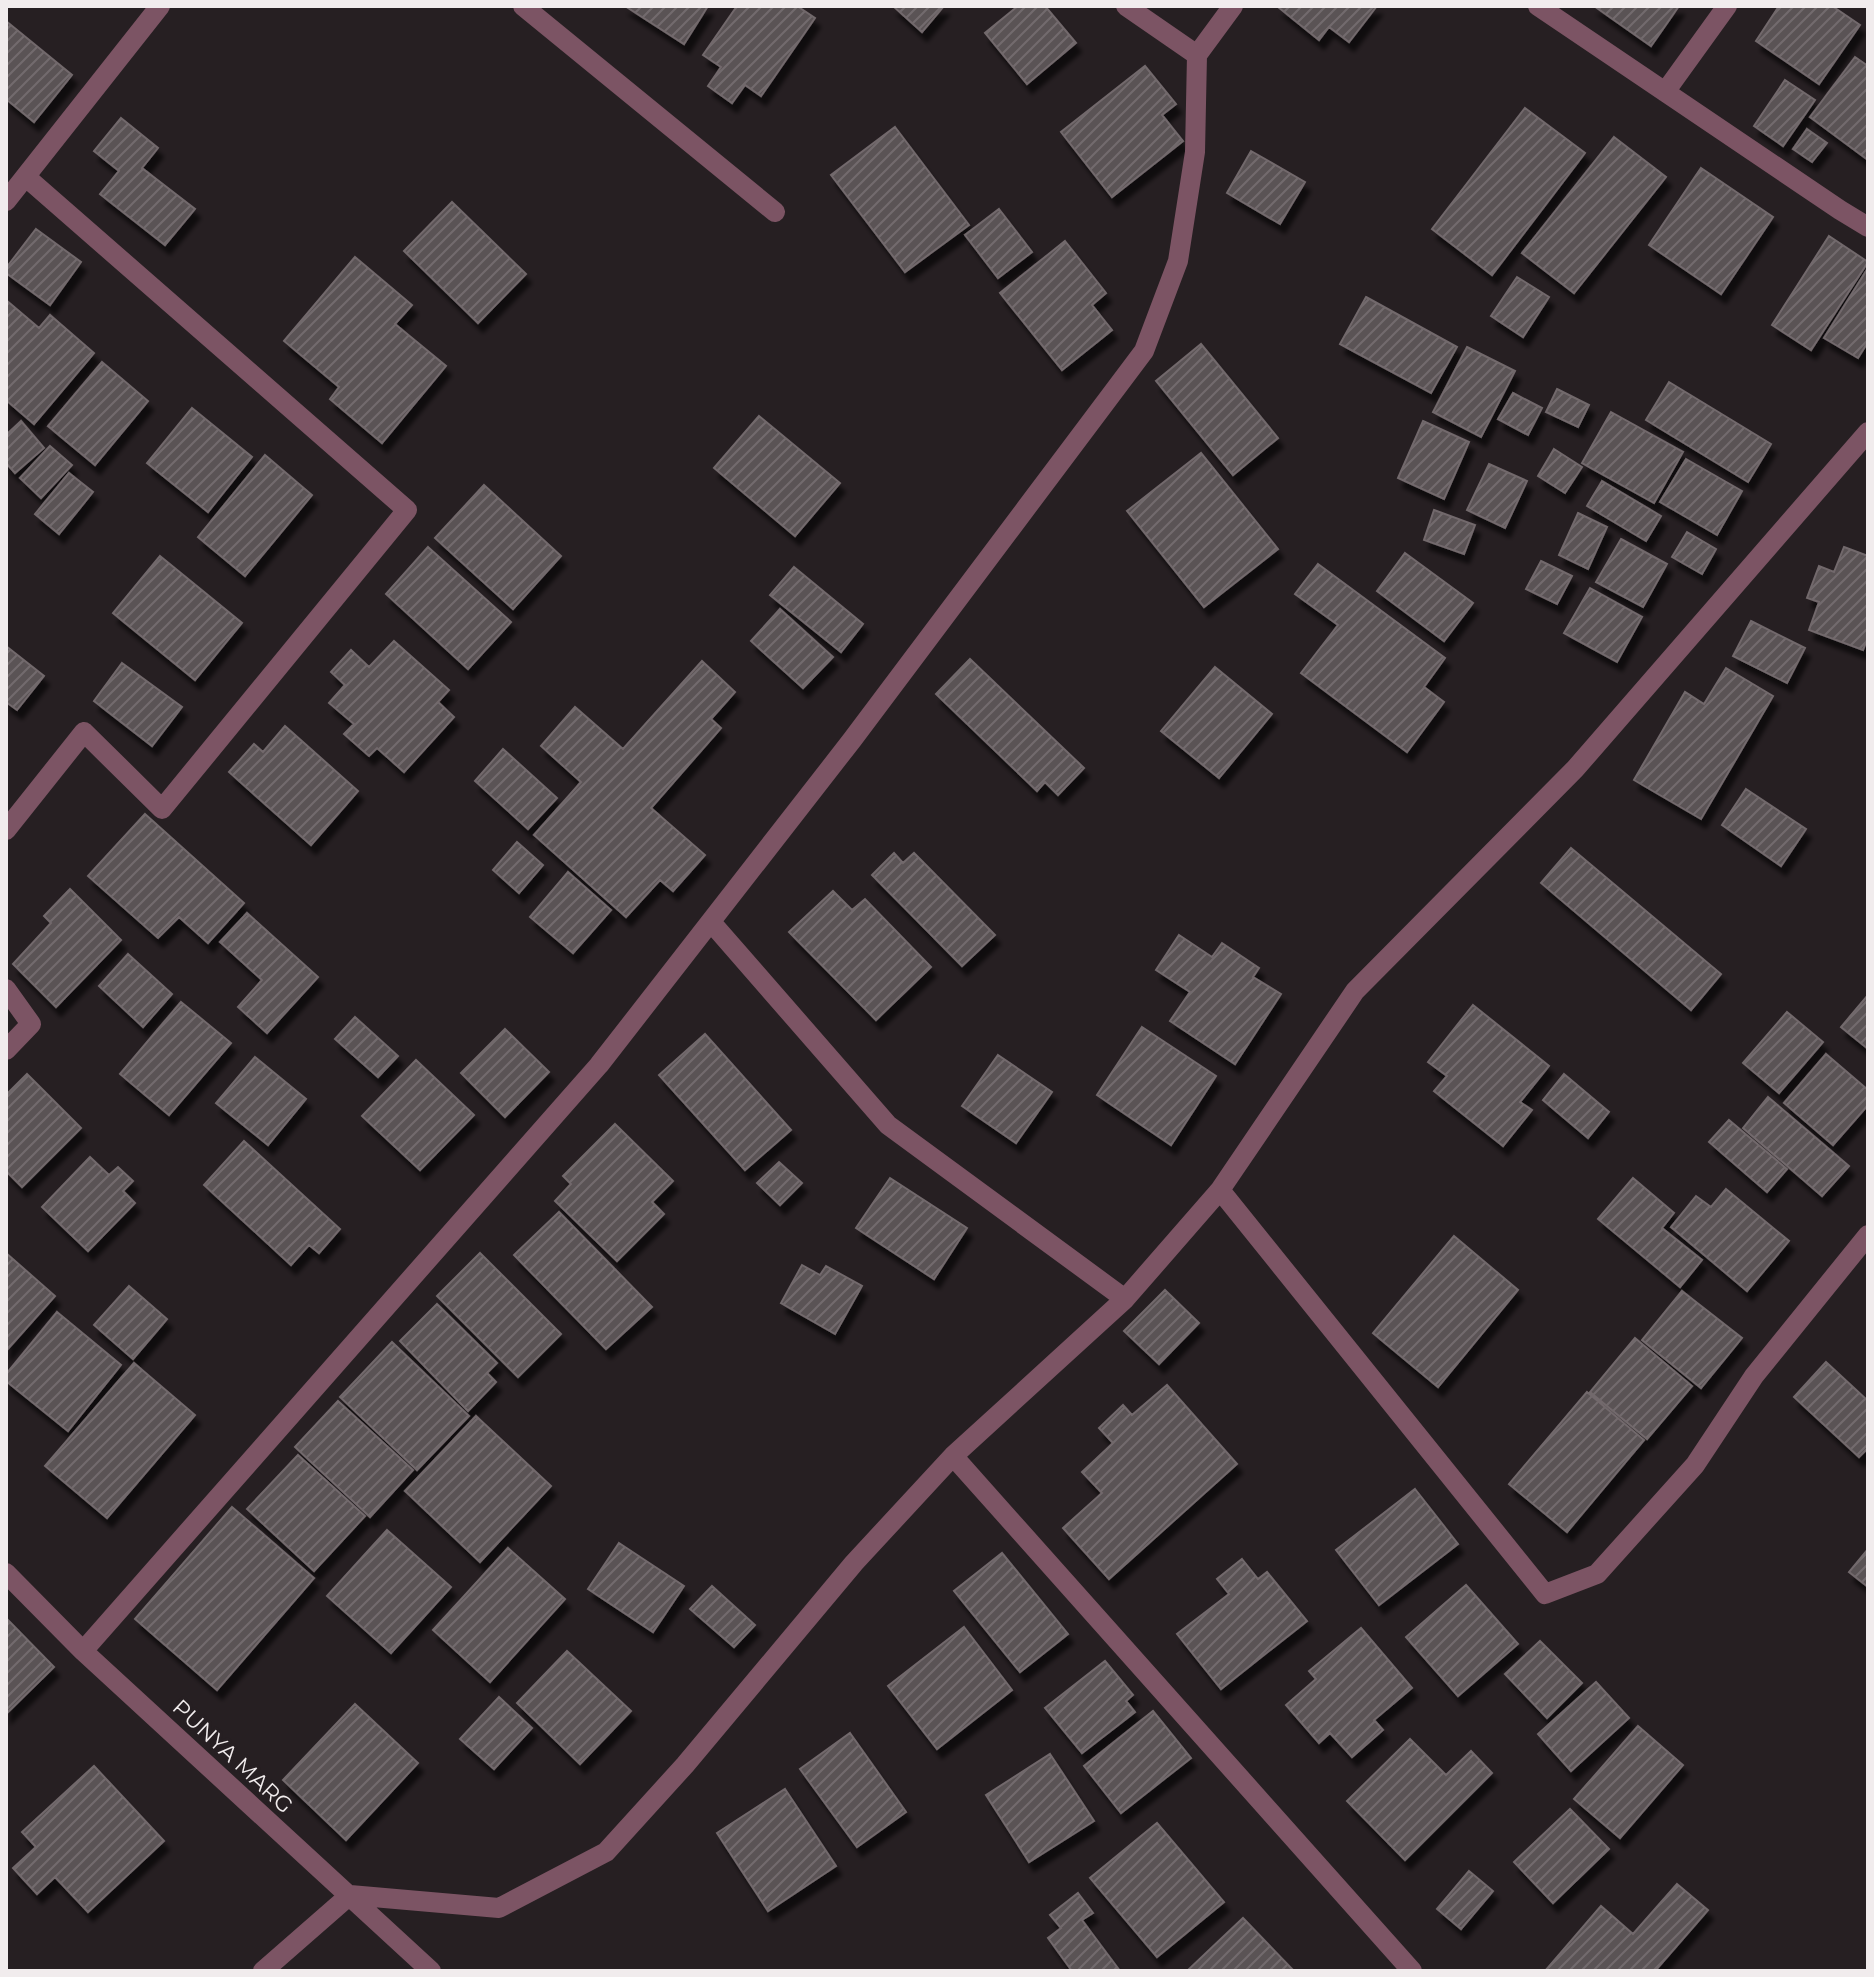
<svg xmlns="http://www.w3.org/2000/svg" width="1874" height="1977" font-family="Montserrat,sans-serif">
	<defs>
		<pattern id="building-hatch" width="6" height="6" patternUnits="userSpaceOnUse" patternTransform="scale(2)"><rect width="6" height="6" fill="#5a5255"/><path d="M-1 1l2-2M0 6l6-6M5 7l2-2" fill="none" stroke="#726b6e"/></pattern>
		<filter id="shadow"><feDropShadow dx="5" dy="9" stdDeviation="2" flood-color="#0009"/></filter>
	</defs>
	<rect width="100%" height="100%" fill="#261f22"/>
	<path fill="url(#building-hatch)" stroke="#72696c" stroke-width="2" filter="url(#shadow)" d="M 625,6 L 708,6 L 684,44 Z
		M 737,6 L 797,6 L 815,18 L 761,96 L 745,85 L 732,103 L 708,86 L 721,67 L 703,55 Z
		M 893,6 L 944,6 L 922,32 Z
		M 1018,6 L 1045,6 L 1076,43 L 1027,84 L 985,33 Z
		M 1377,6 L 1349,42 L 1329,27 L 1319,40 L 1278,7 Z
		M 1594,6 L 1679,6 L 1651,46 Z
		M 1779,6 L 1832,6 L 1860,25 L 1819,84 L 1756,41 Z
		M 6,21 L 72,75 L 34,122 L 6,99 Z
		M 1855,57 L 1868,66 L 1868,160 L 1810,117 Z
		M 1145,66 L 1176,104 L 1162,115 L 1183,141 L 1112,197 L 1061,132 Z
		M 1785,80 L 1815,100 L 1783,146 L 1754,126 Z
		M 1525,108 L 1585,153 L 1492,275 L 1432,229 Z
		M 121,118 L 158,148 L 142,168 L 195,209 L 165,245 L 100,194 L 119,171 L 94,151 Z
		M 895,127 L 969,225 L 905,272 L 831,175 Z
		M 1807,129 L 1827,143 L 1812,162 L 1793,149 Z
		M 1614,137 L 1666,177 L 1574,293 L 1522,253 Z
		M 1251,151 L 1305,182 L 1280,224 L 1227,193 Z
		M 1701,168 L 1773,217 L 1721,294 L 1649,245 Z
		M 452,202 L 526,274 L 478,323 L 404,251 Z
		M 999,209 L 1032,252 L 998,278 L 965,235 Z
		M 36,229 L 81,262 L 50,305 L 6,273 L 6,268 Z
		M 1829,236 L 1868,262 L 1811,350 L 1772,325 Z
		M 1065,241 L 1106,293 L 1092,305 L 1112,330 L 1062,370 L 1000,293 Z
		M 355,257 L 412,305 L 395,324 L 446,366 L 382,443 L 330,399 L 339,387 L 284,341 Z
		M 1868,268 L 1868,342 L 1858,358 L 1824,338 Z
		M 1517,277 L 1549,297 L 1523,337 L 1491,316 Z
		M 1366,297 L 1457,347 L 1431,393 L 1340,344 Z
		M 6,300 L 39,328 L 50,315 L 94,353 L 34,424 L 6,400 Z
		M 1201,344 L 1278,438 L 1233,475 L 1156,381 Z
		M 1467,347 L 1515,371 L 1481,437 L 1433,412 Z
		M 102,362 L 148,401 L 95,465 L 48,426 Z
		M 1669,382 L 1771,444 L 1748,482 L 1646,420 Z
		M 1557,389 L 1589,405 L 1578,427 L 1546,412 Z
		M 1513,393 L 1542,408 L 1528,435 L 1498,419 Z
		M 192,408 L 252,457 L 208,512 L 147,463 Z
		M 1611,412 L 1683,452 L 1654,503 L 1582,463 Z
		M 759,416 L 840,483 L 795,536 L 714,468 Z
		M 21,421 L 44,448 L 15,473 L 6,463 L 6,435 Z
		M 1423,421 L 1469,442 L 1444,499 L 1398,478 Z
		M 50,446 L 72,465 L 41,498 L 20,478 Z
		M 1554,449 L 1582,467 L 1565,493 L 1538,476 Z
		M 1201,453 L 1278,549 L 1204,607 L 1127,511 Z
		M 265,455 L 312,495 L 245,576 L 198,537 Z
		M 1686,459 L 1742,491 L 1717,535 L 1660,502 Z
		M 1489,464 L 1527,481 L 1505,528 L 1467,510 Z
		M 69,473 L 93,492 L 59,534 L 35,514 Z
		M 1602,481 L 1661,516 L 1646,541 L 1587,506 Z
		M 484,485 L 561,556 L 513,609 L 435,538 Z
		M 1434,510 L 1475,525 L 1464,554 L 1424,540 Z
		M 1578,513 L 1607,527 L 1588,569 L 1559,555 Z
		M 1687,532 L 1716,549 L 1702,574 L 1672,557 Z
		M 1621,539 L 1667,564 L 1643,607 L 1596,582 Z
		M 428,547 L 511,622 L 468,669 L 386,594 Z
		M 1844,547 L 1868,556 L 1868,637 L 1863,650 L 1809,630 L 1819,602 L 1807,598 L 1819,566 L 1834,572 Z
		M 1405,553 L 1473,603 L 1444,641 L 1377,591 Z
		M 160,556 L 242,623 L 195,680 L 113,613 Z
		M 1541,561 L 1572,576 L 1557,604 L 1526,589 Z
		M 1318,564 L 1445,658 L 1424,687 L 1444,702 L 1407,752 L 1301,673 L 1338,625 L 1295,594 Z
		M 794,567 L 863,624 L 841,652 L 770,595 Z
		M 1590,588 L 1642,617 L 1617,662 L 1564,633 Z
		M 780,609 L 833,657 L 803,688 L 751,641 Z
		M 1751,621 L 1805,648 L 1787,683 L 1733,656 Z
		M 394,641 L 449,690 L 438,702 L 454,717 L 404,772 L 377,748 L 369,756 L 344,734 L 354,724 L 329,703 L 345,685 L 331,672 L 351,650 L 369,667 Z
		M 6,646 L 44,676 L 17,710 L 6,702 Z
		M 970,659 L 1084,768 L 1058,795 L 1045,782 L 1037,791 L 936,694 Z
		M 702,661 L 735,692 L 711,719 L 721,728 L 651,808 L 705,855 L 673,891 L 660,880 L 626,917 L 534,835 L 581,782 L 541,746 L 575,707 L 623,749 Z
		M 122,663 L 182,707 L 152,746 L 94,701 Z
		M 1215,667 L 1272,714 L 1219,778 L 1161,731 Z
		M 1726,668 L 1773,696 L 1701,819 L 1634,780 L 1685,692 L 1704,704 Z
		M 285,726 L 358,791 L 311,845 L 229,772 L 254,744 L 263,752 Z
		M 503,749 L 557,798 L 528,829 L 475,781 Z
		M 1746,789 L 1806,829 L 1781,866 L 1722,825 Z
		M 145,814 L 244,903 L 208,943 L 179,917 L 158,938 L 88,876 Z
		M 517,842 L 543,865 L 519,893 L 493,870 Z
		M 1571,848 L 1721,974 L 1691,1010 L 1541,883 Z
		M 894,853 L 903,863 L 914,853 L 995,935 L 962,966 L 872,875 Z
		M 568,872 L 611,910 L 573,953 L 530,917 Z
		M 70,889 L 121,940 L 56,1007 L 13,964 L 51,923 L 44,916 Z
		M 833,891 L 852,910 L 865,899 L 931,967 L 876,1020 L 789,932 Z
		M 247,913 L 318,977 L 267,1033 L 238,1007 L 262,980 L 220,942 Z
		M 1179,935 L 1212,957 L 1222,943 L 1259,968 L 1253,977 L 1281,994 L 1235,1064 L 1170,1021 L 1190,992 L 1156,970 Z
		M 128,954 L 172,994 L 143,1027 L 99,986 Z
		M 1868,995 L 1868,1049 L 1841,1027 Z
		M 181,1002 L 231,1043 L 169,1115 L 120,1074 Z
		M 1473,1005 L 1549,1066 L 1520,1102 L 1532,1110 L 1503,1146 L 1434,1091 L 1447,1076 L 1428,1062 Z
		M 1787,1012 L 1823,1042 L 1779,1093 L 1743,1063 Z
		M 355,1017 L 398,1056 L 378,1077 L 335,1039 Z
		M 1142,1027 L 1216,1076 L 1171,1145 L 1097,1095 Z
		M 505,1029 L 549,1072 L 505,1117 L 461,1073 Z
		M 705,1034 L 791,1130 L 745,1170 L 659,1075 Z
		M 1826,1054 L 1868,1090 L 1868,1105 L 1833,1145 L 1784,1103 Z
		M 998,1055 L 1052,1092 L 1016,1143 L 962,1106 Z
		M 255,1057 L 306,1099 L 268,1145 L 216,1103 Z
		M 416,1060 L 474,1115 L 420,1170 L 362,1116 Z
		M 27,1074 L 81,1128 L 22,1187 L 6,1171 L 6,1095 Z
		M 1564,1074 L 1609,1112 L 1588,1138 L 1543,1100 Z
		M 1768,1097 L 1849,1166 L 1822,1196 L 1743,1128 Z
		M 1729,1120 L 1787,1169 L 1767,1192 L 1709,1142 Z
		M 615,1124 L 673,1181 L 652,1202 L 664,1214 L 617,1261 L 555,1201 L 571,1184 L 563,1176 Z
		M 244,1141 L 340,1229 L 319,1253 L 309,1245 L 291,1265 L 204,1185 Z
		M 90,1157 L 109,1175 L 118,1167 L 133,1181 L 123,1191 L 135,1203 L 88,1251 L 42,1207 Z
		M 779,1162 L 802,1183 L 780,1205 L 757,1183 Z
		M 890,1178 L 967,1228 L 934,1279 L 856,1228 Z
		M 1633,1178 L 1674,1213 L 1662,1228 L 1702,1260 L 1680,1287 L 1598,1219 Z
		M 1726,1189 L 1789,1241 L 1747,1291 L 1671,1227 L 1696,1196 L 1711,1207 Z
		M 559,1212 L 652,1307 L 606,1349 L 514,1255 Z
		M 1454,1236 L 1518,1290 L 1438,1387 L 1373,1333 Z
		M 6,1253 L 55,1296 L 6,1351 Z
		M 480,1253 L 561,1334 L 518,1377 L 437,1296 Z
		M 802,1265 L 820,1275 L 826,1266 L 862,1286 L 835,1334 L 781,1303 Z
		M 129,1286 L 167,1319 L 133,1359 L 94,1325 Z
		M 1165,1290 L 1199,1323 L 1159,1364 L 1124,1331 Z
		M 1682,1291 L 1742,1338 L 1701,1388 L 1642,1340 Z
		M 437,1304 L 497,1363 L 487,1373 L 496,1382 L 468,1411 L 400,1341 Z
		M 57,1312 L 121,1365 L 68,1431 L 6,1381 L 6,1374 Z
		M 1635,1338 L 1692,1386 L 1647,1439 L 1590,1392 Z
		M 392,1342 L 469,1416 L 417,1470 L 340,1397 Z
		M 1826,1362 L 1868,1401 L 1868,1448 L 1859,1457 L 1794,1397 Z
		M 134,1363 L 195,1415 L 107,1518 L 45,1466 Z
		M 1167,1385 L 1237,1464 L 1109,1579 L 1063,1528 L 1102,1493 L 1082,1472 L 1113,1443 L 1099,1428 L 1123,1405 L 1132,1415 Z
		M 1587,1392 L 1644,1440 L 1567,1532 L 1509,1484 Z
		M 338,1401 L 413,1470 L 370,1517 L 295,1447 Z
		M 476,1416 L 551,1486 L 480,1562 L 405,1491 Z
		M 298,1455 L 365,1516 L 314,1571 L 247,1509 Z
		M 1415,1489 L 1458,1544 L 1379,1605 L 1336,1550 Z
		M 232,1507 L 314,1578 L 217,1690 L 135,1619 Z
		M 387,1530 L 451,1587 L 391,1653 L 327,1596 Z
		M 619,1543 L 684,1586 L 653,1632 L 588,1589 Z
		M 508,1548 L 565,1599 L 490,1682 L 433,1630 Z
		M 1868,1549 L 1868,1587 L 1849,1572 Z
		M 1002,1553 L 1068,1634 L 1020,1672 L 954,1591 Z
		M 1242,1559 L 1258,1579 L 1267,1572 L 1307,1621 L 1221,1689 L 1177,1634 L 1229,1594 L 1217,1579 Z
		M 1466,1585 L 1518,1644 L 1458,1696 L 1406,1637 Z
		M 712,1586 L 755,1625 L 734,1647 L 690,1609 Z
		M 6,1618 L 54,1667 L 6,1714 Z
		M 964,1627 L 1012,1690 L 937,1749 L 888,1686 Z
		M 1361,1628 L 1412,1688 L 1374,1720 L 1383,1730 L 1352,1757 L 1330,1733 L 1319,1743 L 1286,1705 L 1316,1679 L 1309,1671 Z
		M 1540,1641 L 1582,1683 L 1547,1718 L 1505,1674 Z
		M 567,1651 L 631,1711 L 580,1764 L 517,1703 Z
		M 1105,1661 L 1133,1695 L 1126,1701 L 1135,1712 L 1082,1753 L 1045,1708 Z
		M 1596,1682 L 1629,1718 L 1571,1771 L 1538,1734 Z
		M 499,1697 L 532,1728 L 494,1769 L 460,1739 Z
		M 355,1704 L 418,1763 L 346,1840 L 283,1780 Z
		M 1153,1711 L 1191,1758 L 1121,1813 L 1084,1766 Z
		M 1638,1726 L 1683,1765 L 1620,1838 L 1574,1799 Z
		M 850,1733 L 906,1812 L 857,1847 L 800,1769 Z
		M 1410,1739 L 1446,1775 L 1471,1751 L 1492,1773 L 1405,1860 L 1347,1801 Z
		M 1050,1754 L 1094,1821 L 1029,1862 L 986,1795 Z
		M 94,1766 L 164,1841 L 88,1912 L 55,1877 L 37,1894 L 13,1868 L 36,1847 L 22,1832 Z
		M 785,1789 L 836,1866 L 768,1911 L 717,1833 Z
		M 1570,1809 L 1609,1849 L 1553,1903 L 1514,1862 Z
		M 1157,1823 L 1224,1902 L 1157,1957 L 1090,1878 Z
		M 1469,1871 L 1493,1891 L 1461,1929 L 1437,1909 Z
		M 1677,1884 L 1708,1910 L 1655,1971 L 1545,1971 L 1601,1906 L 1633,1934 Z
		M 1078,1893 L 1093,1913 L 1082,1920 L 1120,1971 L 1072,1971 L 1048,1938 L 1061,1928 L 1050,1915 Z
		M 1243,1918 L 1294,1971 L 1187,1971 Z"/>
	<g fill="none" stroke-linecap="round" stroke-linejoin="round">
		<path stroke="#7c5464" stroke-width="20" d="M 523,6 L 775,212
			M 1126,6 L 1197,55 L 1233,6
			M 1538,6 L 1840,210 L 1868,227
			M 1665,92 L 1727,6
			M 6,201 L 160,6
			M 6,830 L 84,732 L 162,809 L 407,510 L 26,177
			M 711,922 L 888,1125 L 1125,1299
			M 6,989 L 31,1024 L 6,1050
			M 1220,1190 L 1545,1594 L 1597,1574 L 1695,1465 L 1754,1376 L 1868,1235
			M 953,1456 L 1412,1971
			M 6,1573 L 83,1651 L 431,1971
			M 83,1651 L 599,1065 L 852,740 L 1144,351 L 1178,261 L 1195,152 L 1197,55
			M 263,1971 L 350,1895 L 499,1908 L 606,1852 L 685,1765 L 854,1563 L 953,1456 L 1125,1299 L 1220,1190 L 1355,991 L 1575,769 L 1868,432"/>
	</g>
	<g text-anchor="middle" stroke-width="6" stroke-linejoin="round" paint-order="stroke">
		<g font-size="22" fill="#f1eced" stroke="#261f22">
			<text transform="translate(233 1756) rotate(43)" y="8">PUNYA MARG</text>
		</g>
	</g>
	<rect width="1874" height="1977" fill="none" stroke="#f1eced" stroke-width="16"/>
</svg>
